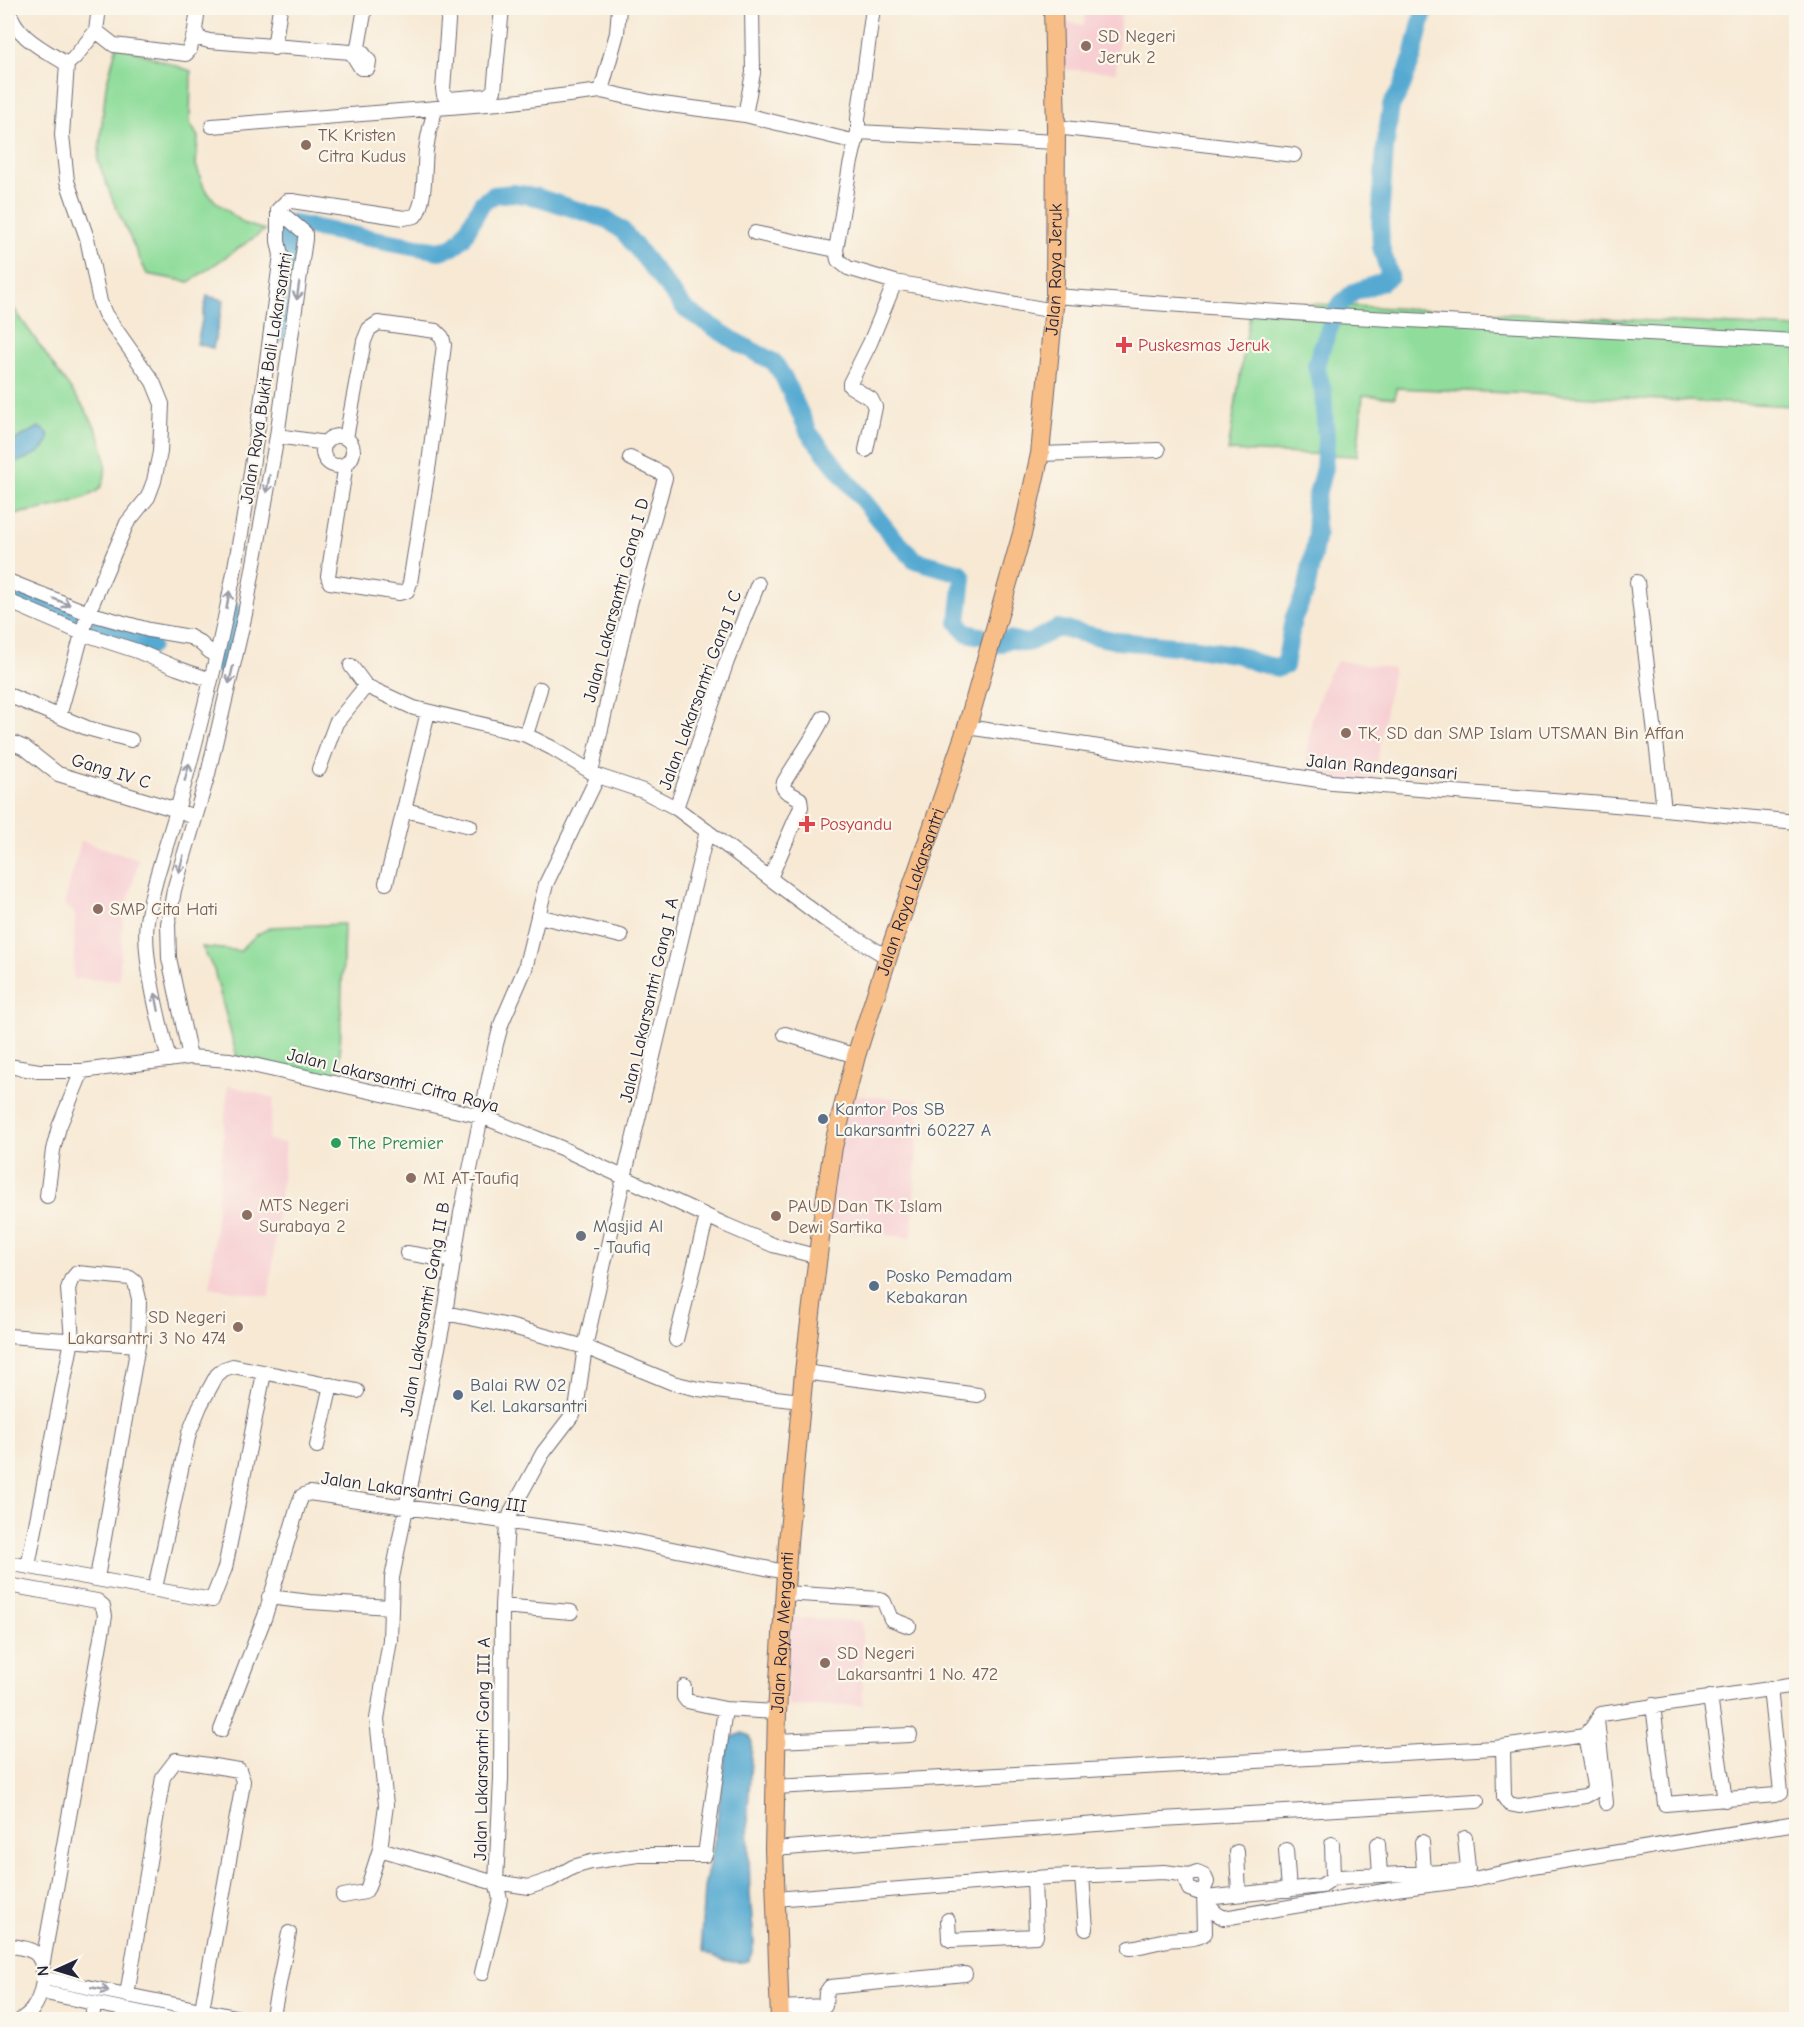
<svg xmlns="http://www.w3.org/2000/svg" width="1804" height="2027" font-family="'Comic Neue',sans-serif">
	<rect width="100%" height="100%" fill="#fbf7ec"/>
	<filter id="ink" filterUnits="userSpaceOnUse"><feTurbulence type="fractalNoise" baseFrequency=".0167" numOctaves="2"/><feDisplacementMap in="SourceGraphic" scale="12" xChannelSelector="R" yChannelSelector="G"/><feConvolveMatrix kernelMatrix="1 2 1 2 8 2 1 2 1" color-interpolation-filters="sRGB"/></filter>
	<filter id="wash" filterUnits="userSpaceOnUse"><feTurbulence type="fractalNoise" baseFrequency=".008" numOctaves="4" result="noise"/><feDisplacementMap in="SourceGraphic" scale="24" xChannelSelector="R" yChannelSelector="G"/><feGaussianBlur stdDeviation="1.35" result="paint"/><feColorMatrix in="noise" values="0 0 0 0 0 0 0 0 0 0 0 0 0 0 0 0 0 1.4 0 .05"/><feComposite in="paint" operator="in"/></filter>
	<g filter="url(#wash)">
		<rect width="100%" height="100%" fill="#f7e9d4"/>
		<path fill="#f7cfd3" d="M 1085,10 L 1121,11 L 1116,72 L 1072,70 L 1054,67 L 1055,21 L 1084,25 Z
			M 1338,661 L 1393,668 L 1373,787 L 1304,778 L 1312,718 L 1328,674 Z
			M 81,841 L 139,859 L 123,920 L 119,980 L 73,979 L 75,913 L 64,905 Z
			M 228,1085 L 274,1098 L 268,1140 L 286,1143 L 269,1297 L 210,1287 Z
			M 847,1095 L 919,1100 L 912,1238 L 826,1229 Z
			M 787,1618 L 862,1621 L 863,1705 L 788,1707 Z"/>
		<path fill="#90dd9b" stroke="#59806b" stroke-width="1.5" d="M 117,45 L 191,71 L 190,123 L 198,137 L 196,165 L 204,188 L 215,201 L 245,224 L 265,230 L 189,282 L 147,274 L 113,201 L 98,161 L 106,86 Z
			M 8,301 C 24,322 38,343 53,365 C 69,388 91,413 100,439 C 105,452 109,477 100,488 C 87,503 28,512 8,515 Z
			M 1252,301 L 1796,328 L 1796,406 L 1396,388 L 1395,398 L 1363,395 L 1357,456 L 1228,451 Z
			M 344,924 L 340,1052 L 336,1078 L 237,1057 L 214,970 L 202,947 L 241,951 L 246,944 L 258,934 L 271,927 Z"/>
		<path fill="#56aad2" stroke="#3c6686" stroke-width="1.5" d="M 207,296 L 224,300 L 213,348 L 197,344 Z
			M 39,427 L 48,433 C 53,453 21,460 8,465 L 8,442 L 13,441 Z
			M 742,1733 L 748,1735 L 752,1743 L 748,1811 L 750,1895 L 754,1943 L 750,1960 C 738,1966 715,1959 704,1951 L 701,1939 L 704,1887 L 714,1843 L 725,1759 L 728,1745 L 733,1737 Z"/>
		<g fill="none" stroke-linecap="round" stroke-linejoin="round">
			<path stroke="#56aad2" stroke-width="18" d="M 289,223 L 439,251 L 453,247 L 463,238 L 482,203 L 494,195 L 513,193 L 537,197 L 608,220 L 623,231 L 686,310 L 738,343 L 774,362 L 784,378 L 809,433 L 891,535 L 915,560 L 960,573 L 963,578 L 958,622 L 966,633 L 981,636
				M 277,334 L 288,263 L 287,245 L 280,231
				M 15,599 L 74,618
				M 98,627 L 151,646
				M 992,642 L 999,644 L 1009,639 L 1026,643 L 1030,642 L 1058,628 L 1117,641 L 1197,648 L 1239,655 L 1254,662 L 1279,668 L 1285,666 L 1293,619 L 1306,591 L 1317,534 L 1314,506 L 1324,468 L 1326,440 L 1323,391 L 1316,366 L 1320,352 L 1339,305 L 1354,292 L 1382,282 L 1390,276 L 1381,247 L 1380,221 L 1385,149 L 1391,106 L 1401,89 L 1413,56 L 1423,14 L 1428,8
				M 223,667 L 232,610"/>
		</g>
	</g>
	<g filter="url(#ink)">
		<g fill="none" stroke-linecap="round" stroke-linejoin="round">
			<defs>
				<path id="minor" d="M 8,8 C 15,37 43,49 67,64
					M 198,8 L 195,30 L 199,38 L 209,41 L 351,52 L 355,52 L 358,47 L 365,8
					M 449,8 L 443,89 L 444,95 L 449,99 L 486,96 L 494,91 L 502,8
					M 873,8 L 858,119 L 858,132 L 850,166 L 836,250 L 838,260 L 848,268 L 895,282 L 1054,311
					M 96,31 L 114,45 L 186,54 L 190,49 L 195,30
					M 274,48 L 280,8
					M 351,52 L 361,68 L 368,68 L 369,61 L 358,47
					M 601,91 L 617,33 L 619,8
					M 745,115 L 753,73 L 752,8
					M 212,126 L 512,102 L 601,91 L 655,103 L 745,115 L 856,142
					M 1056,127 L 1294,155
					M 858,132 L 1056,142
					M 755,233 L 836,250
					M 1055,296 L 1335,316 L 1796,341
					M 277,436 L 326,443
					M323 451a15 15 0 1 1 30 0a15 15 0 1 1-30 0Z
					M 346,438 L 364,341 L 369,329 L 378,323 L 436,331 L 442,337 L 444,345 L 429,463 L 410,583 L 407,591 L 399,593 L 330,582 L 328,576 L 346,464
					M 866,450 L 875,407 L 871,399 L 850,386 L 850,383 L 870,343 L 895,282
					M 1040,454 L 1158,450
					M 8,581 L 88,613 L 149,630 L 190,637 L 199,642 L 216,657
					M 1637,582 L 1664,809
					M 8,601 L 82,633 L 137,651 L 177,668 L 211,680
					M 351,666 L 366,686 L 414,708 L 526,735 L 552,748 L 598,776 L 643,791 L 676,808 L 824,919 L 887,957
					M 8,695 L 87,728 L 131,740
					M 59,716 L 88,613 L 127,523 L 148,497 L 154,481 L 160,452 L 162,404 L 153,382 L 105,314 L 100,302 L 87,238 L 67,181 L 62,135 L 67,64 L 74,58 L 96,31 L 99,8
					M 967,727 L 1332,782 L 1664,809 L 1796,822
					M 526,735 L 540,689
					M 8,741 L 25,748 L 58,774 L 177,810 L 195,818
					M 319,769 L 336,723 L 366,686
					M 591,772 L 630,604 L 665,478 L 663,474 L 630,458
					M 676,808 L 727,661 L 758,584
					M 405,810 L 470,826
					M 770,878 L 801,807 L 800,799 L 786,791 L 783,787 L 784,782 C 797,760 812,741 823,718
					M 386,883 L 428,712
					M 538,916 L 621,936
					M 785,1034 L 856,1056
					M 190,1057 L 169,958 L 168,924 L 174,890 L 208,774 L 245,614 L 277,436 L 305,239 L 305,233 L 278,210
					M 169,1060 C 160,1025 142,956 147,921 C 153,882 167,845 178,807 C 195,745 212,681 225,618 C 250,498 265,376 281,255 L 278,241 L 278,210 L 287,201 L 292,201 L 404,218 L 415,216 C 426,204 424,167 426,150 C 428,135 431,122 436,108
					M 8,1066 L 39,1071 L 82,1071 L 190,1057 L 230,1060 L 481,1116 L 561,1148 L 726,1225 L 773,1245 L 819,1257
					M 47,1196 L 53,1150 L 59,1127 L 82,1071
					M 407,1253 L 454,1261
					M 445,1313 L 509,1326 L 585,1347 L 673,1383 L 698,1389 L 801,1401
					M 8,1336 L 138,1345 L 97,1578
					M 676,1340 L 707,1216
					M 804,1372 L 978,1395
					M 317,1446 L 331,1385
					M 8,1563 L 212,1600 L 225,1568 L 264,1373
					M 28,1566 L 72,1340 L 68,1289 L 71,1280 L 77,1273 L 130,1278 L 135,1282 L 139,1299 L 138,1345
					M 8,1585 L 97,1601 L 103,1606 L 105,1616 L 42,1967
					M 155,1588 L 189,1433 L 200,1406 L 217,1375 L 224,1369 L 233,1366 L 357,1391
					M 784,1593 L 880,1599 L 884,1602 L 891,1619 L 909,1626
					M 269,1597 L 310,1602 L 390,1607
					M 502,1606 L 571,1612
					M 684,1687 L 684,1697 L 687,1701 L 725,1709 L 777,1712
					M 1710,1697 L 1725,1800
					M 1653,1705 L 1665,1804 L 1776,1795 L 1781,1792 L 1770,1688
					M 1597,1720 L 1606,1803
					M 221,1730 L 265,1616 L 299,1503 L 302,1496 L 309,1493 L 613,1537 L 785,1572
					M 776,1741 L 910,1735
					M 1503,1747 L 1504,1797 L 1509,1804 L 1519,1806 L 1585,1796 L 1593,1792 L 1594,1786 L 1585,1735
					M 775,1787 L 1495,1748 L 1585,1735 L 1592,1728 L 1601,1714 L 1796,1685
					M 1422,1842 L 1424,1873
					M 1332,1844 L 1333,1878
					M 1378,1844 L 1380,1875
					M 380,1849 L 488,1881 L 529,1887 L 550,1880 L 573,1867 L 591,1862 L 638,1855 L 705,1855 L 725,1709
					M 774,1849 L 1162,1819 L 1477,1801
					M 1286,1850 L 1289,1890
					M 1237,1852 L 1239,1894
					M 1189,1875 L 1186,1881 L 1189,1889 L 1197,1892 L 1204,1889
					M 1082,1876 L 1086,1929
					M 343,1896 L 365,1892 L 368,1887 L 380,1849 L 386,1805 L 377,1719 L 390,1640 L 392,1578 L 445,1313 L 461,1213 L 496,1044 L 502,1022 L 525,969 L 546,884 L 598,776
					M 1205,1898 L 1321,1886 L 1333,1878 L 1339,1877 L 1463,1871 L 1468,1868 L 1465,1838
					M 775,1899 L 1049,1877 L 1164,1872 L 1189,1875 L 1197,1872 L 1204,1875 L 1207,1882 L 1204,1889 L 1205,1933 C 1196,1941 1180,1938 1168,1940 C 1155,1942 1143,1946 1130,1948
					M 1205,1903 L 1217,1914 L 1224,1918 L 1396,1889 L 1469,1880 L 1539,1865 L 1796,1823
					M 948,1920 L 949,1939 L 951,1940 L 1036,1936 L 1034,1878
					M 8,1945 C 16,1947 33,1948 38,1956 C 48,1970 42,1997 32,2010 C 29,2014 24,2017 21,2020
					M 482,1973 L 500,1899 L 496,1882 L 501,1779 L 502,1606 L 507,1523 L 513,1508 L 543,1453 L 573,1414 L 577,1403 L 585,1347 L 611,1232 L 707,831
					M 43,1978 L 250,2020
					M 41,1992 L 176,2020
					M 127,1995 L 163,1777 L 176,1760 L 239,1770 L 243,1781 L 242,1789 L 200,2020
					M 780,2008 L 825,2006 L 826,1993 L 830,1987 L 965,1974
					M 91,2020 L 95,2003
					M 272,2020 L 289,1933"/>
				<g id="major">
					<path id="s1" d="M 780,2020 L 774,1849 L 777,1712 L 788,1542 L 804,1372 L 821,1230 L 833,1147 L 856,1056 L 891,947 L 967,727 L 1023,530 L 1040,454 L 1055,296 L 1056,127 L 1053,8"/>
				</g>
			</defs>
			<use href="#minor" stroke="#6d6871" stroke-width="16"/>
			<use href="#major" stroke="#6d6871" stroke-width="20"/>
			<use href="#minor" stroke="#fff" stroke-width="14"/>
			<use href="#major" stroke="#f7be88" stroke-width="18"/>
		</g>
		<defs><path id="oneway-shaft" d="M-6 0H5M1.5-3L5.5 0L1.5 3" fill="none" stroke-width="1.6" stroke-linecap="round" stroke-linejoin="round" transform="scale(1.5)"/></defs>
		<g stroke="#9c9ca7">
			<use href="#oneway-shaft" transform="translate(298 291) rotate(98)"/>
			<use href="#oneway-shaft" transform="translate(268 484) rotate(100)"/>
			<use href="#oneway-shaft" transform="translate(228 600) rotate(-80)"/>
			<use href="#oneway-shaft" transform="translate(62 602) rotate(22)"/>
			<use href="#oneway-shaft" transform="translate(231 675) rotate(103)"/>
			<use href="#oneway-shaft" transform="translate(187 772) rotate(-75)"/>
			<use href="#oneway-shaft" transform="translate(181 864) rotate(106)"/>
			<use href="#oneway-shaft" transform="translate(157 1002) rotate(-101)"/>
			<use href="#oneway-shaft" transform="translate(100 1989) rotate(11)"/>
		</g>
	</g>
	<g fill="#8d6e63" stroke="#fbf7ec" stroke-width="2">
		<circle cx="1086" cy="46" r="6"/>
		<circle cx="306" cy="145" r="6"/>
		<circle cx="1346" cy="733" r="6"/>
		<circle cx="98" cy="909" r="6"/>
		<circle cx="411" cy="1178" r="6"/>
		<circle cx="247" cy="1215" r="6"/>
		<circle cx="776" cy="1216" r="6"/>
		<circle cx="238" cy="1327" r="6"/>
		<circle cx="825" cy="1663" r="6"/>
	</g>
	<g fill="#e0444e" stroke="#fbf7ec" stroke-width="2">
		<path d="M1121 336h6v6h6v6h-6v6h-6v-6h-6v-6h6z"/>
		<path d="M804 815h6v6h6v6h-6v6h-6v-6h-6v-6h6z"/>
	</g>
	<g fill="#5c6f8a" stroke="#fbf7ec" stroke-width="2">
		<circle cx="823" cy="1119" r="6"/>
		<circle cx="874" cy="1286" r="6"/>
		<circle cx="458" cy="1395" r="6"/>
	</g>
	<circle fill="#2e9e5b" stroke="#fbf7ec" stroke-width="2" cx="336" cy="1143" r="6"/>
	<circle fill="#6b7280" stroke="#fbf7ec" stroke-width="2" cx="581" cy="1236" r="6"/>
	<g text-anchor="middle" stroke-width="4.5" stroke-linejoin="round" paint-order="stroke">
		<g font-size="18" fill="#785e54" stroke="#fbf7ec" text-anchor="start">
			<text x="1098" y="42">SD Negeri<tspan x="1098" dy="21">Jeruk 2</tspan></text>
			<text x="318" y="141">TK Kristen<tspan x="318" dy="21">Citra Kudus</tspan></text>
			<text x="1358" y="739">TK, SD dan SMP Islam UTSMAN Bin Affan</text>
			<text x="110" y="915">SMP Cita Hati</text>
			<text x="423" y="1184">MI AT-Taufiq</text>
			<text x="259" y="1211">MTS Negeri<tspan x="259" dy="21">Surabaya 2</tspan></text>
			<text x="788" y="1212">PAUD Dan TK Islam<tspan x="788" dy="21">Dewi Sartika</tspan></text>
			<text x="226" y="1323" text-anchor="end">SD Negeri<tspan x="226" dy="21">Lakarsantri 3 No 474</tspan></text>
			<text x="837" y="1659">SD Negeri<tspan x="837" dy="21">Lakarsantri 1 No. 472</tspan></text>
		</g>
		<g font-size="18" fill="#22223b" stroke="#fbf7ec">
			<text dy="6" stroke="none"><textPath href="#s1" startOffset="1785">Jalan Raya Jeruk</textPath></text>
			<text transform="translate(266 378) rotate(-81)" y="6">Jalan Raya Bukit Bali Lakarsantri</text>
			<text transform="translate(616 600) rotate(-75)" y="6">Jalan Lakarsantri Gang I D</text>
			<text transform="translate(700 690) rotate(-70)" y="6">Jalan Lakarsantri Gang I C</text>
			<text transform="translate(1382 767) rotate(5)" y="6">Jalan Randegansari</text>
			<text transform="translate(111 771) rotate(17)" y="6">Gang IV C</text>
			<text dy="6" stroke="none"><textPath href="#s1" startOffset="1143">Jalan Raya Lakarsantri</textPath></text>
			<text transform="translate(649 1000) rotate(-77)" y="6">Jalan Lakarsantri Gang I A</text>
			<text transform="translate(393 1080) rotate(14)" y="6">Jalan Lakarsantri Citra Raya</text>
			<text transform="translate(425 1309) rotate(-80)" y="6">Jalan Lakarsantri Gang II B</text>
			<text transform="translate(424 1492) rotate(8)" y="6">Jalan Lakarsantri Gang III</text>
			<text dy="6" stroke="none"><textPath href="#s1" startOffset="388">Jalan Raya Menganti</textPath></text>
			<text transform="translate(482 1749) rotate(-89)" y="6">Jalan Lakarsantri Gang III A</text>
		</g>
		<g font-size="18" fill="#be3a42" stroke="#fbf7ec" text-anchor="start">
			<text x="1138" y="351">Puskesmas Jeruk</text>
			<text x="820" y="830">Posyandu</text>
		</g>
		<g font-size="18" fill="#4e5e75" stroke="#fbf7ec" text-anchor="start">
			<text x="835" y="1115">Kantor Pos SB<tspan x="835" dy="21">Lakarsantri 60227 A</tspan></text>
			<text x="886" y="1282">Posko Pemadam<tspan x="886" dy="21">Kebakaran</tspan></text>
			<text x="470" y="1391">Balai RW 02<tspan x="470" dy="21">Kel. Lakarsantri</tspan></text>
		</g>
		<g font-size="18" fill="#27864d" stroke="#fbf7ec" text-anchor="start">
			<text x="348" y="1149">The Premier</text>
		</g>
		<g font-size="18" fill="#5b616d" stroke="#fbf7ec" text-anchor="start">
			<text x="593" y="1232">Masjid Al<tspan x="593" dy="21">- Taufiq</tspan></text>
		</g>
	</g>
	<rect width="1804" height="2027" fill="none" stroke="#fbf7ec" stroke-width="30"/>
	<g transform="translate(57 1970) rotate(266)" stroke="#fbf7ec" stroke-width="4.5" paint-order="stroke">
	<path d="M0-4.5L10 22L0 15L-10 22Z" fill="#22223b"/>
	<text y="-9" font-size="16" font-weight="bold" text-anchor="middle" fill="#22223b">N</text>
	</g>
</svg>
